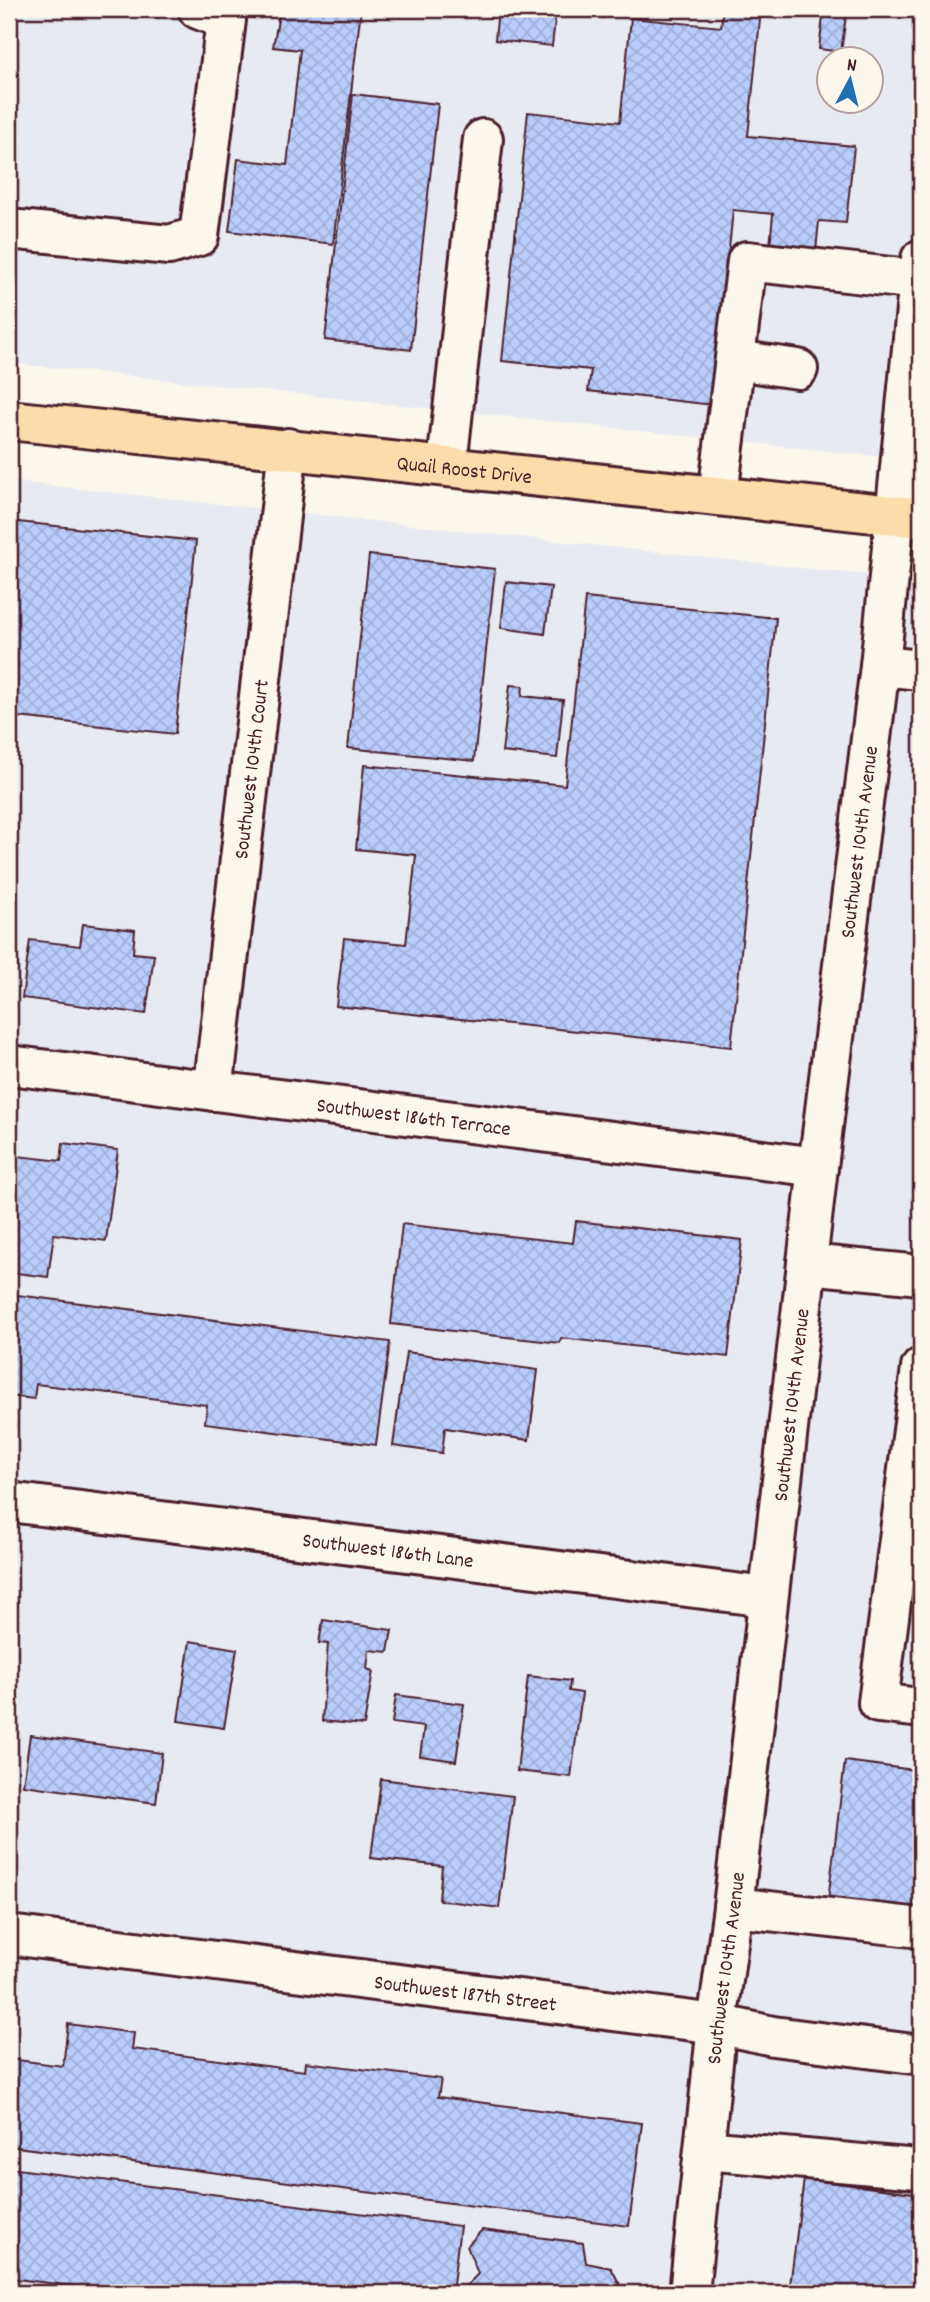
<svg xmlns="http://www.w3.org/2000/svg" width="930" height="2302" font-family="Dekko,sans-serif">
	<defs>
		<pattern id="building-cross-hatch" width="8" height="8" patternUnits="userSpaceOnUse" patternTransform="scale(1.75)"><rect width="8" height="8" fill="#b9ccfc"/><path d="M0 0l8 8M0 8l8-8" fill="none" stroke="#a1afd8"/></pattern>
	</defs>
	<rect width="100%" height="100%" fill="#fbf7ec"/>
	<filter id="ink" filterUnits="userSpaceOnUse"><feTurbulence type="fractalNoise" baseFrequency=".0143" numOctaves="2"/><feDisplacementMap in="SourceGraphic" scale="14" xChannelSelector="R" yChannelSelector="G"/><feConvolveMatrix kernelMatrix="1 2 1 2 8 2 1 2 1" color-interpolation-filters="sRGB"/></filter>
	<g filter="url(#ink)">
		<path fill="#e7eaf1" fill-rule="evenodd" d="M 9,9 L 921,9 L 921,461 L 9,363 ZM 828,60 L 870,60 L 870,102 L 828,102 Z
			M 9,481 L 921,581 L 921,2293 L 9,2293 Z"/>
		<path fill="url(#building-cross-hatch)" stroke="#4a1f2b" stroke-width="2" d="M 280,9 L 361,9 L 333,244 L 229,231 L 238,159 L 287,165 L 300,50 L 273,47 Z
			M 498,9 L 605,9 L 604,18 L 556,12 L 552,46 L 495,40 Z
			M 723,9 L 761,10 L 748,136 L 854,146 L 846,223 L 819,221 L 816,251 L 770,246 L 773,214 L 733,210 L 713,405 L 588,391 L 591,370 L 502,361 L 528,112 L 620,122 L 631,18 L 721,27 Z
			M 824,9 L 847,9 L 841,52 L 819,49 Z
			M 353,94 L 438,104 L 411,350 L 325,340 Z
			M 9,521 L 196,541 L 175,734 L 9,716 Z
			M 369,555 L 495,569 L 474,761 L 348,748 Z
			M 506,582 L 551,587 L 545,634 L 501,628 Z
			M 585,598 L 776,618 L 731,1047 L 336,1006 L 344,938 L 406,944 L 416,855 L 356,849 L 364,765 L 565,785 Z
			M 510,685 L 523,686 L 522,696 L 563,700 L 557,758 L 502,752 Z
			M 83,924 L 135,930 L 133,953 L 154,955 L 146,1014 L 22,998 L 30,940 L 80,946 Z
			M 63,1143 L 118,1150 L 106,1241 L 54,1234 L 48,1277 L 9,1272 L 9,1155 L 61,1161 Z
			M 576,1221 L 742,1240 L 728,1357 L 561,1338 L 560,1343 L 391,1324 L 402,1224 L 573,1243 Z
			M 9,1294 L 390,1342 L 376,1445 L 205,1423 L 207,1405 L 36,1384 L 34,1399 L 9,1396 Z
			M 406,1352 L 538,1370 L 529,1440 L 445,1428 L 442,1453 L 393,1446 Z
			M 323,1620 L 392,1630 L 388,1652 L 369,1650 L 367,1669 L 373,1671 L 364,1725 L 322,1721 L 328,1644 L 319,1643 Z
			M 190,1641 L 237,1649 L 224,1728 L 178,1721 Z
			M 528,1676 L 570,1681 L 569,1691 L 582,1693 L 571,1777 L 517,1771 Z
			M 396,1695 L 464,1704 L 456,1761 L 420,1756 L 424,1727 L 392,1723 Z
			M 30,1735 L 162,1753 L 156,1803 L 23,1785 Z
			M 845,1761 L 921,1771 L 921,1911 L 828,1900 Z
			M 381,1779 L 513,1796 L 499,1908 L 439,1900 L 442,1866 L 371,1858 Z
			M 68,2024 L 134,2033 L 132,2049 L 305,2071 L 306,2062 L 441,2079 L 438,2097 L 642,2123 L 629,2226 L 9,2146 L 9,2059 L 63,2066 Z
			M 9,2168 L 460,2226 L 452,2293 L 128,2293 L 9,2278 Z
			M 804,2179 L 921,2194 L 921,2293 L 789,2293 Z
			M 482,2230 L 583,2243 L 586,2263 L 611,2268 L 624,2292 L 462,2293 L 461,2291 L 478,2274 L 467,2246 Z"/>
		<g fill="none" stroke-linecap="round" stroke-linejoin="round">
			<defs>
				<g id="minor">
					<path d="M 9,229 L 169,245 L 199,236 L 226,20 L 198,9"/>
					<path d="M 735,360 L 798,369"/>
					<path d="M 447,465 L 483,139"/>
					<path d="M 718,495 L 747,261 L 919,280"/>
					<path d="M 880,666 L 921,670"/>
					<path id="s1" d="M 9,1065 L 818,1167"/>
					<path id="s2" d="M 213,1091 L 288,448"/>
					<path d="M 807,1264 L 921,1275"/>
					<path d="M 921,1368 L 878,1703 L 921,1708"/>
					<path id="s3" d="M 9,1502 L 767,1597"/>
					<path d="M 733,1907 L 921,1928"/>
					<path id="s4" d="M 9,1935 L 717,2024 L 773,2036 L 921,2055"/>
					<path d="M 705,2150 L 918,2169 L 921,2166"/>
					<path id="s5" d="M 689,2293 L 717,2024 L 733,1907 L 818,1167 L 880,666 L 921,259"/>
				</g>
				<g id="major">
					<path id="s6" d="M 9,420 L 921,518"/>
				</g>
			</defs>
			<use href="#minor" stroke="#4a1f2b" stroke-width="44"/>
			<use href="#major" stroke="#4a1f2b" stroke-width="44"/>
			<use href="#minor" stroke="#fbf7ec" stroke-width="38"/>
			<use href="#major" stroke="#fbddab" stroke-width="38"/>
		</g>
	</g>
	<g text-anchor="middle" stroke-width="6" stroke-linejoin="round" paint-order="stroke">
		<g font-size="21" fill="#4a1f2b" stroke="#fbf7ec">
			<text dy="7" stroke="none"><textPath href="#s6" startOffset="458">Quail Roost Drive</textPath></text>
			<text dy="7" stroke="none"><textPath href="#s2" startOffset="324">Southwest 104th Court</textPath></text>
			<text dy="7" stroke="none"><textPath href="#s5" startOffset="1461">Southwest 104th Avenue</textPath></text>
			<text dy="7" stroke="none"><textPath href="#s1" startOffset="408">Southwest 186th Terrace</textPath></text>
			<text dy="7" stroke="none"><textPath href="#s5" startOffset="894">Southwest 104th Avenue</textPath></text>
			<text dy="7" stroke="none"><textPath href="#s3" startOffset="382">Southwest 186th Lane</textPath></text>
			<text dy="7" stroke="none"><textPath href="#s5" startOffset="327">Southwest 104th Avenue</textPath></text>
			<text dy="7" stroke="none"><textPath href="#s4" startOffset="460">Southwest 187th Street</textPath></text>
		</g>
	</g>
	<rect width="930" height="2302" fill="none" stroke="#fbf7ec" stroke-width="35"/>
	<rect x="18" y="18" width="895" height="2267" fill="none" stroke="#4a1f2b" stroke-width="2.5" filter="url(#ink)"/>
	<g transform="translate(850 80) rotate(7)"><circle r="33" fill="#fbf7ec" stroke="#b4a19f" stroke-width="2"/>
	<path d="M0-5L12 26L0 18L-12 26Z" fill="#1f6fb2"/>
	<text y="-10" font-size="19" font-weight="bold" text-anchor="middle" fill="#4a1f2b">N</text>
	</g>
</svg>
